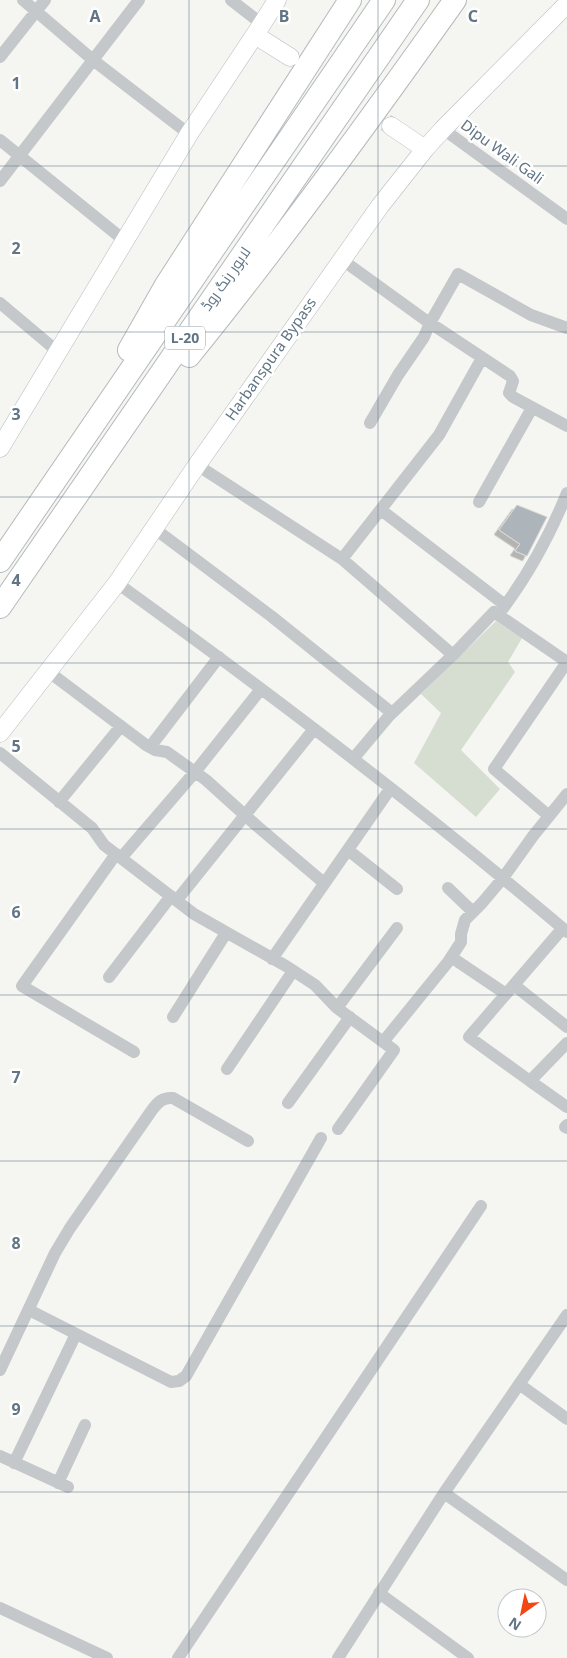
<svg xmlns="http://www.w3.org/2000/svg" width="567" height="1658" font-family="'Noto Sans',Cairo,sans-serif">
	<defs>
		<filter id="shadow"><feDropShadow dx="-4.5" dy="4.5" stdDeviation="0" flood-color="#0004"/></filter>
	</defs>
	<rect width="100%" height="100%" fill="#f5f5f1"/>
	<path fill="#d6ddd1" d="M 496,621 L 522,638 L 508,662 L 515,672 L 461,750 L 500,789 L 476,817 L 414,763 L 441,713 L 421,694 Z"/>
	<path fill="#adb5bb" stroke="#d6d6d4" filter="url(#shadow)" d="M 517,505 L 547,517 L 527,556 L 515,551 L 520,544 L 499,530 Z"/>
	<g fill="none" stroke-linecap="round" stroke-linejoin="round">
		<path stroke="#d0d5d6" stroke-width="18" stroke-dasharray="18 9" stroke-linecap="butt" d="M 297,61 L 391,126"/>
		<defs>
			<path id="secondary" d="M 255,35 L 290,57
				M 391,126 L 425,149
				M 0,448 L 189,134 L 262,24 L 277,0
				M 0,733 L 117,583 L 197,465 L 380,206 L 425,149 L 443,129 L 567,4"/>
			<path id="highway" d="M 129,350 L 166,285 L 350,0
				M 189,356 C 282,241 369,121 455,0
				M 0,561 L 384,0
				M 0,607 L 418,0"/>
		</defs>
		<use href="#secondary" stroke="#b6bcc0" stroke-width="19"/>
		<use href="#highway" stroke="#b6babd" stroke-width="24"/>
		<path stroke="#c4c8cb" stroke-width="12" d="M 23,0 L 93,60 L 189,134
			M 231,0 L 262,24
			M 0,57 L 45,0
			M 443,129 L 567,219
			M 0,140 L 125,241
			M 0,181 L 139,0
			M 341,259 L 424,319 L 510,376 L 513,381 L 509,393 L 513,397 L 567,426
			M 0,303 L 57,351
			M 370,423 L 398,375 L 424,337 L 430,323 L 458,274 L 531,315 L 567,328
			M 197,465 L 342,559 L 453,655 L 494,612 L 567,662
			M 479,502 L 532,408
			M 381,510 L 505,605
			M 155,529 L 271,616 L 392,713
			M 342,559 L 439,435 L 482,358
			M 117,583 C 271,694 423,809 567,932
			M 501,611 C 529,574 550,535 567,493
			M 49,672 L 146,745 L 155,750 L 167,752 L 206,780 L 257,826 L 324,883
			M 150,747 L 219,657
			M 0,753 L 92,828 L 104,845 L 194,914 L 286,966 L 315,985 L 337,1008 L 394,1050 L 338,1129
			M 353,759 L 389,716 L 453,655
			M 59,802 L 121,726
			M 549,816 L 494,769 L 567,662
			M 348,850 L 397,889
			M 116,854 L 22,986 L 134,1052
			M 121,858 L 195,772 L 261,689
			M 448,888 L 473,912
			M 177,900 L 314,729
			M 451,957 L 506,994
			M 272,959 L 390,789
			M 109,977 L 171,896
			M 514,985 L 567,1027
			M 337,1008 L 397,928
			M 173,1017 L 226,933
			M 383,1042 L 448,962 L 461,942 L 461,934 L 465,920 L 482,903 L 503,878 L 533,836 L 567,794
			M 567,1043 L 530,1081 L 567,1107
			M 227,1069 L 293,971
			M 530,1081 L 469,1037 L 562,929
			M 288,1103 L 350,1017
			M 567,1125 L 565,1127 L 567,1128
			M 29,1310 L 171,1382 L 179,1381 L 186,1376 L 321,1138
			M 0,1370 L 55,1253 L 70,1228 L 152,1110 C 158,1102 163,1097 173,1098 L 248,1141
			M 519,1384 L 567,1419
			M 0,1456 L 68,1487
			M 14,1463 L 76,1334
			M 58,1483 L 85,1425
			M 444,1493 L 567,1580
			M 379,1593 L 468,1658
			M 0,1608 L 107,1658
			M 178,1658 L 481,1206
			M 338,1658 L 444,1493 L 567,1315"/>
		<use href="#secondary" stroke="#fff" stroke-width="18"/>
		<use href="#highway" stroke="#fff" stroke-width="22"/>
	</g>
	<path fill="none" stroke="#617585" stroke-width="1" stroke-opacity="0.55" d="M 189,0 L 189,1658M 378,0 L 378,1658M 0,166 L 567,166M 0,332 L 567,332M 0,497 L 567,497M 0,663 L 567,663M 0,829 L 567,829M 0,995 L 567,995M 0,1161 L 567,1161M 0,1326 L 567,1326M 0,1492 L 567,1492"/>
	<g text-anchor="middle" stroke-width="5" stroke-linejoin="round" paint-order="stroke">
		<rect fill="#fff" stroke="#909eaa" stroke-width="1" x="165" y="326.5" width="40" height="23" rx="4"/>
		<g font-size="14" font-weight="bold" fill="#617585">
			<text x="185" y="343">L-20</text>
		</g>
		<g font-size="15" fill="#617585" stroke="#fff">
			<text transform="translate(502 152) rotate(36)" y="5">Dipu Wali Gali</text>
			<text transform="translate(226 279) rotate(-55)" y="5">لاہور رنگ روڈ</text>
			<text transform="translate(271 359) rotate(-55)" y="5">Harbanspura Bypass</text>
		</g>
	</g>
	<g font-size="16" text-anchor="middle" font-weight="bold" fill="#617585" stroke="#fff" stroke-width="5" stroke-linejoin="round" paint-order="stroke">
		<text x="95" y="22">A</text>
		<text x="284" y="22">B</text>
		<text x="473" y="22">C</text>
		<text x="16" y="89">1</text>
		<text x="16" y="254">2</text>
		<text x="16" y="420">3</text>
		<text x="16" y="586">4</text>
		<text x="16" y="752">5</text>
		<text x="16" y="918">6</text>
		<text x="16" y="1083">7</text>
		<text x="16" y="1249">8</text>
		<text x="16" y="1415">9</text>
	</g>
	<g transform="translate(522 1613) rotate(213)"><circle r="24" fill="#ffffff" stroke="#c0c8ce"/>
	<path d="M0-4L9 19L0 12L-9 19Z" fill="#f24614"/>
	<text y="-8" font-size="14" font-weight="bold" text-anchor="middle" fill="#617585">N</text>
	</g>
</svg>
